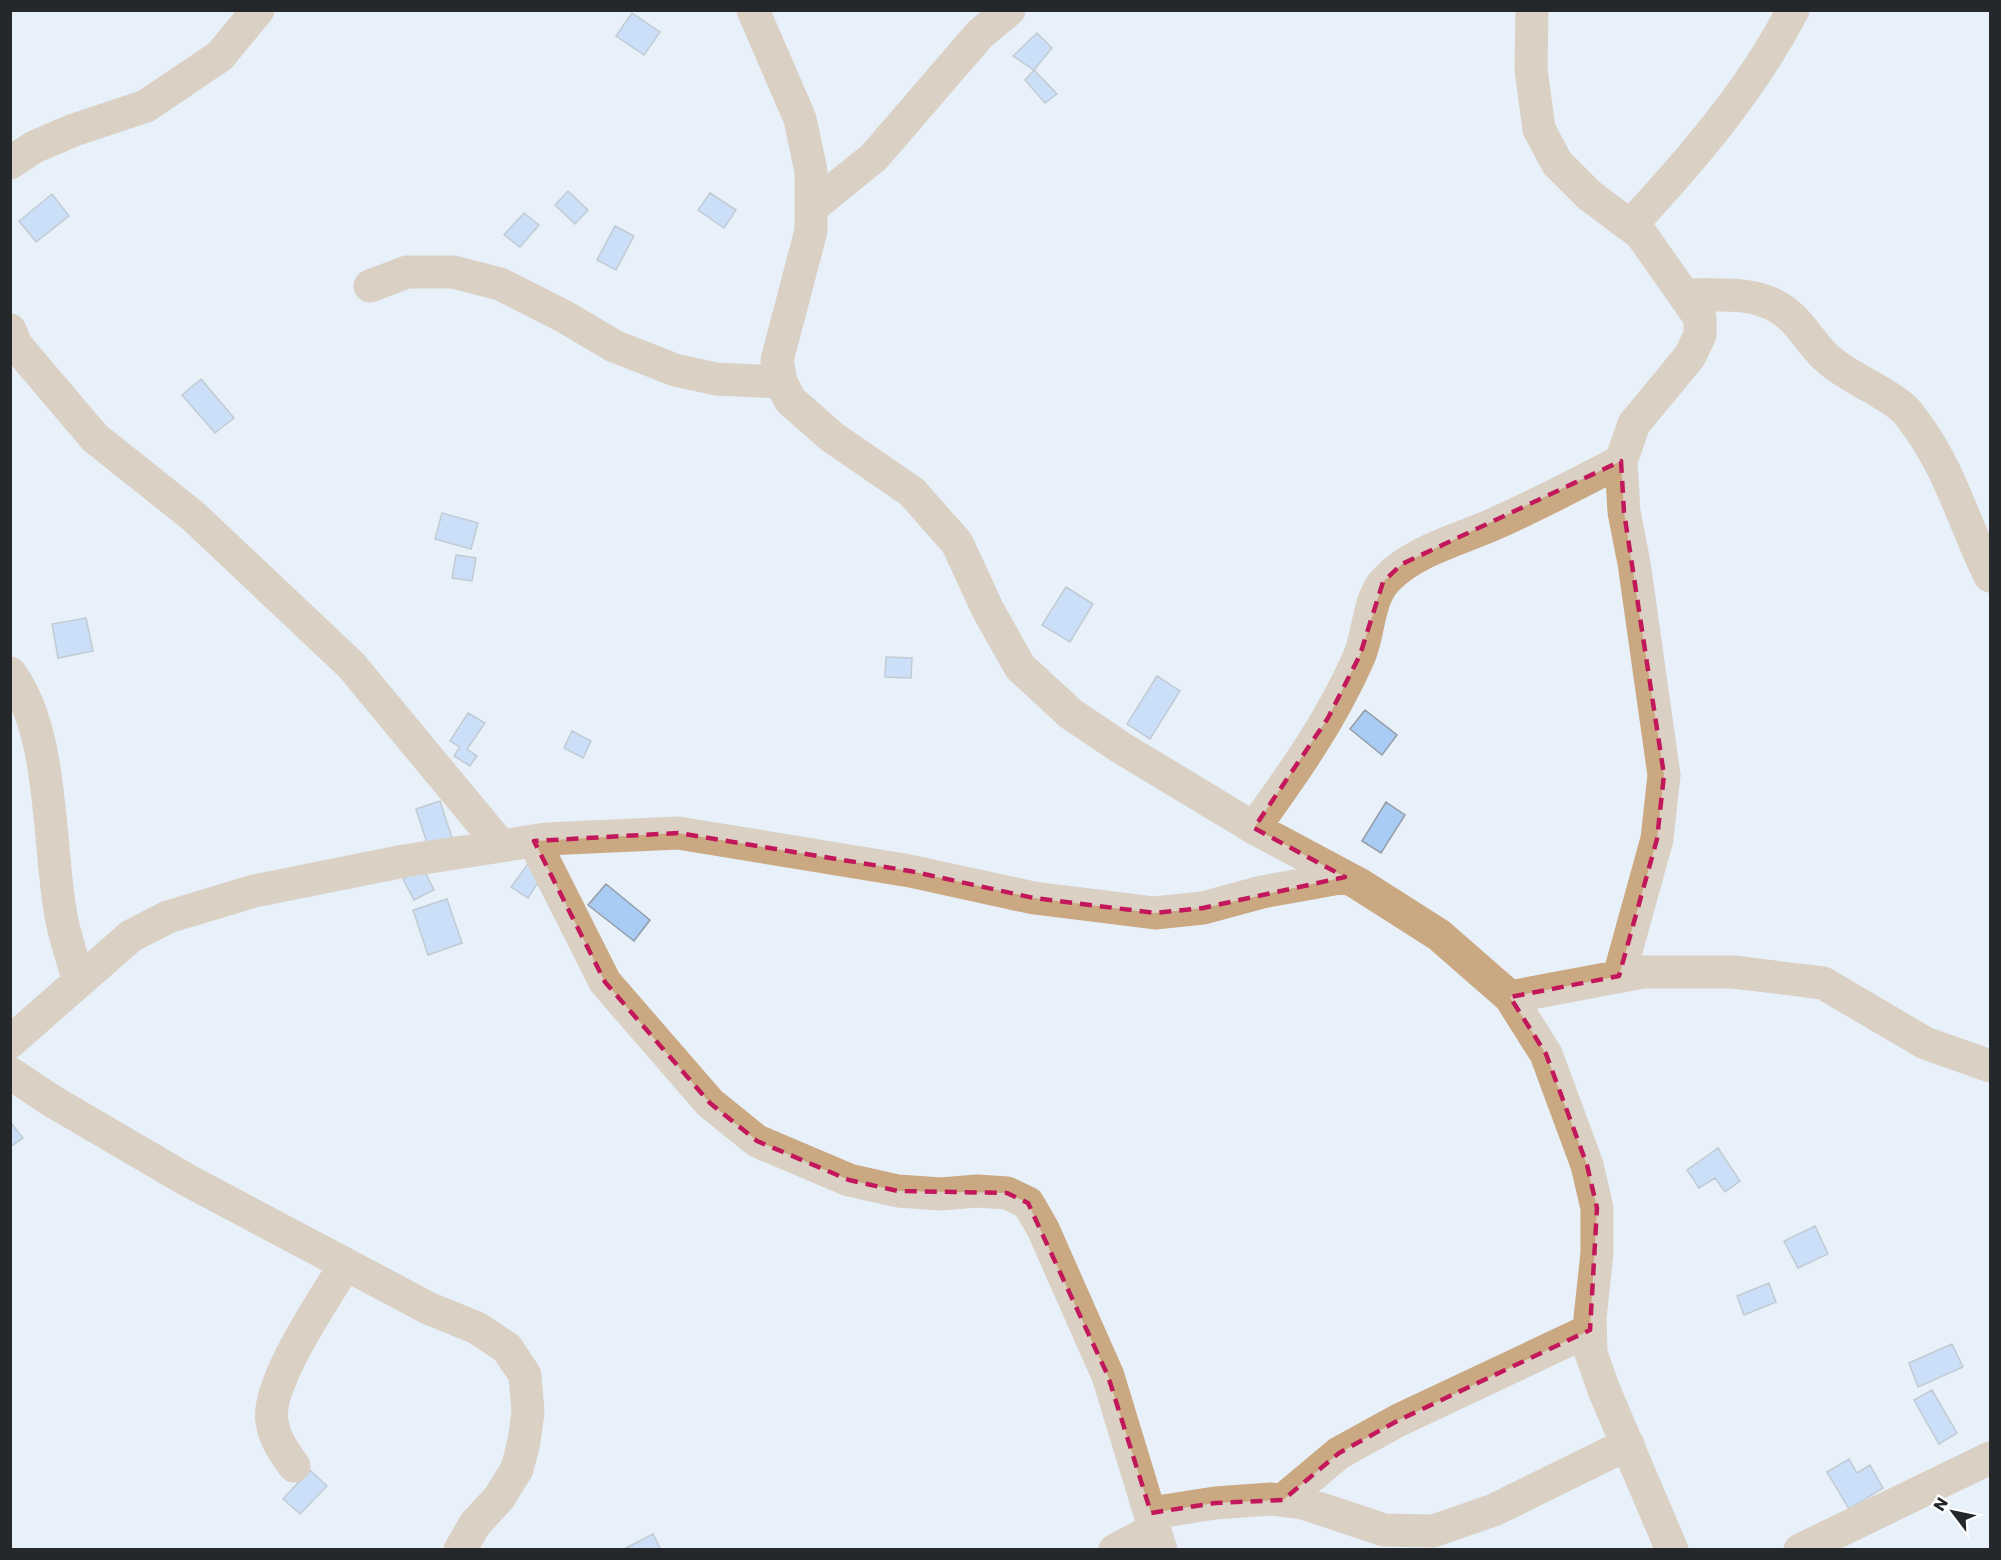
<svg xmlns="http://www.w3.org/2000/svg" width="2001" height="1560" font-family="Poppins,sans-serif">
	<rect width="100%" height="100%" fill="#e8f0fa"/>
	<path fill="#a9ccf5" stroke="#949ca5" stroke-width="1.5" d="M 632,13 L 660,32 L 644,55 L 616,36 Z
		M 1037,33 L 1052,48 L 1034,70 L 1013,56 Z
		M 1034,70 L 1057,94 L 1045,103 L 1025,80 Z
		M 568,191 L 588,210 L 575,224 L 555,205 Z
		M 710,193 L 736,210 L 724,228 L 698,210 Z
		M 52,194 L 69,216 L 36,242 L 19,221 Z
		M 524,213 L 539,225 L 520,247 L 504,235 Z
		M 615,226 L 634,236 L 616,270 L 597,260 Z
		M 201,379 L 234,418 L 215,433 L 182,395 Z
		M 442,513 L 478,523 L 471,549 L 435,539 Z
		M 456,555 L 476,558 L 472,581 L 452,578 Z
		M 1066,587 L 1093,604 L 1070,642 L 1042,625 Z
		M 86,618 L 93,651 L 58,658 L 52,624 Z
		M 886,657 L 912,658 L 911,678 L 885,677 Z
		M 1157,676 L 1180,691 L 1150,739 L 1127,724 Z
		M 1365,710 L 1397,735 L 1382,755 L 1350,729 Z
		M 468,713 L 485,723 L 467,749 L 477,756 L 470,766 L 454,756 L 460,747 L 450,741 Z
		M 572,731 L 591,741 L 583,758 L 564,748 Z
		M 440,801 L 452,838 L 428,846 L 416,809 Z
		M 1386,802 L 1405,815 L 1381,853 L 1362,841 Z
		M 530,861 L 545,872 L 528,898 L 511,887 Z
		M 423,868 L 434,890 L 414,900 L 403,879 Z
		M 606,884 L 650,920 L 634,941 L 588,905 Z
		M 447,899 L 462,943 L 428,955 L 413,910 Z
		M 12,1124 L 23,1138 L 10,1147 L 10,1126 Z
		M 1718,1148 L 1740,1181 L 1725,1192 L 1715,1178 L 1699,1188 L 1687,1170 Z
		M 1815,1226 L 1828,1254 L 1798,1268 L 1784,1241 Z
		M 1769,1283 L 1776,1302 L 1744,1315 L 1737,1296 Z
		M 1952,1344 L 1963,1367 L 1918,1387 L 1909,1363 Z
		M 1932,1390 L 1957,1433 L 1939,1444 L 1914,1400 Z
		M 1849,1459 L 1857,1473 L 1870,1465 L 1883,1488 L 1849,1509 L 1827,1472 Z
		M 310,1470 L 327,1486 L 300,1514 L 283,1499 Z
		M 653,1534 L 661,1550 L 622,1550 Z"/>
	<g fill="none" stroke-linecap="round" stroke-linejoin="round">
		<path stroke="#caa982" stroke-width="33" d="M 753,10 L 800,119 L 811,171 L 811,231 L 777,360 L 781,382 L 790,400 L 832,437 L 912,492 L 957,543 L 988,610 L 1020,667 L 1071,714 L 1120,747 L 1254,828 L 1359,884 L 1439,935 L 1510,997 L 1546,1054 L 1587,1165 L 1597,1208 L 1597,1253 L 1590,1318 L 1591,1353 L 1604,1390 L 1672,1550
			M 1532,10 L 1531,70 L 1539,129 L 1557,163 L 1589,195 L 1641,234 L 1700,318 L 1700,335 L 1690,356 L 1634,424 L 1621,461 L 1624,512 L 1634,563 L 1664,775 L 1657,839 L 1619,976
			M 10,163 L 34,147 L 74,130 L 146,106 L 220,56 L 258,10
			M 811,208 L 874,157 L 980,34 L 1009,10
			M 1630,226 C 1692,159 1751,91 1793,10
			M 370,286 L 407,272 L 453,272 L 500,284 L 565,317 L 614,346 L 675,370 L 716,379 L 781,382
			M 1685,295 C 1721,295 1762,290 1790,316 C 1805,329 1814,348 1829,360 C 1851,379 1879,388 1902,407 C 1907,411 1912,418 1916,424 C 1950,469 1965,526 1990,576
			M 10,330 L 16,345 L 95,438 L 193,516 L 351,665 L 501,846
			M 10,673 C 54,731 48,844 61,916 C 65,938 73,960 79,982
			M 1254,828 C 1293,774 1332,719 1359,657 C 1369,635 1368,598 1386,580 C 1413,551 1458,540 1494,524 C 1537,505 1579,483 1621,461
			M 534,841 L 605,982 L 710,1103 L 757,1141 L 849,1180 L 898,1191 L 941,1194 L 977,1191 L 1007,1193 L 1028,1203 L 1043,1229 L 1108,1376 L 1161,1550
			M 1510,997 L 1643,972 L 1733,972 L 1823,983 L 1925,1043 L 1990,1066
			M 10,1042 L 131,936 L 168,917 L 254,891 L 404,861 L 546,839 L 678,833 L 910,871 L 1034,898 L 1155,913 L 1203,908 L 1262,892 L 1345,877
			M 10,1073 L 52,1101 L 187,1180 L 428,1308 L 477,1328 L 507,1348 L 525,1375 L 528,1412 L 524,1442 L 517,1469 L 499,1498 L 475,1524 L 460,1550
			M 294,1466 C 284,1452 275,1440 272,1422 C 265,1385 325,1298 345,1265
			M 1283,1500 L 1339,1453 L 1399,1420 L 1590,1330
			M 1151,1513 L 1215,1503 L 1271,1499 L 1303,1503 L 1384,1530 L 1433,1531 L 1494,1510 L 1628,1444
			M 1115,1550 L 1155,1529
			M 1800,1550 L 1990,1458"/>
	</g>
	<path d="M0 0H2001V1560H0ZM 1621,461 L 1624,512 L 1664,775 L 1657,839 L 1619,976 L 1510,997 L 1546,1054 L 1587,1165 L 1597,1208 L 1590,1330 L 1399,1420 L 1339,1453 L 1283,1500 L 1215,1503 L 1151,1513 L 1108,1376 L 1028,1203 L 1007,1193 L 898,1191 L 849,1180 L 757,1141 L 710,1103 L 605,982 L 534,841 L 678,833 L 910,871 L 1034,898 L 1155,913 L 1203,908 L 1345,877 L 1254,828 L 1328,718 L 1360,655 L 1383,582 L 1402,564 Z" fill="#e8f0fa" fill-opacity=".55" fill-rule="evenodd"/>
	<path fill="none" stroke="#c2185b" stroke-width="4.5" stroke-dasharray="12 8" stroke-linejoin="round" d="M 1621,461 L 1624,512 L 1664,775 L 1657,839 L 1619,976 L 1510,997 L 1546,1054 L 1587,1165 L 1597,1208 L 1590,1330 L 1399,1420 L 1339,1453 L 1283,1500 L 1215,1503 L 1151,1513 L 1108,1376 L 1028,1203 L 1007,1193 L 898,1191 L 849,1180 L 757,1141 L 710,1103 L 605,982 L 534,841 L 678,833 L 910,871 L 1034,898 L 1155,913 L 1203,908 L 1345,877 L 1254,828 L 1328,718 L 1360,655 L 1383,582 L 1402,564 Z"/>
	<rect width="2001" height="1560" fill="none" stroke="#25282b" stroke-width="24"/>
	<g transform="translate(1953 1512) rotate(302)" stroke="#ffffff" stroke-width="4.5" paint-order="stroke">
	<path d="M0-4.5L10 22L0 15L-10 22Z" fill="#25282b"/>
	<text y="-9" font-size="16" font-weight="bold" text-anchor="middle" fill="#25282b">N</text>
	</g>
</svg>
